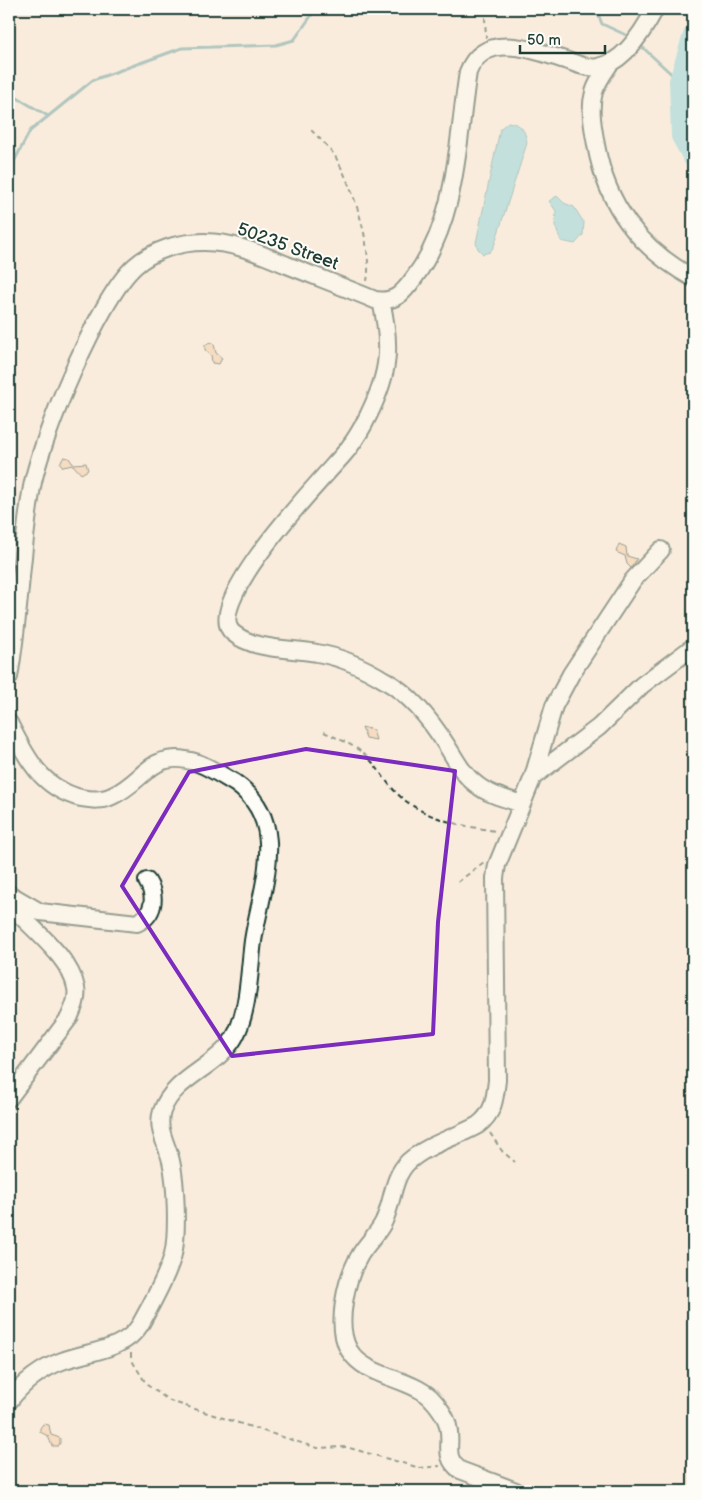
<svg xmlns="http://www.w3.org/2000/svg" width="702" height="1500" font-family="'Balsamiq Sans',sans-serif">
	<rect width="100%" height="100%" fill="#f9ecdd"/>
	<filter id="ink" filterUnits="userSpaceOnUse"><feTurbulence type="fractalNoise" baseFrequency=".02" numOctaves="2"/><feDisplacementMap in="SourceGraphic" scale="10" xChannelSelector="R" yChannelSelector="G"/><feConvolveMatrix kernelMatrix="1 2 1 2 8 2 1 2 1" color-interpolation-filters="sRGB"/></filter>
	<g filter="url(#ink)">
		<path fill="#81d1dc" stroke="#5a9699" d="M 508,122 C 521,124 525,129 527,143 L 494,246 L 490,252 L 483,254 L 478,249 L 476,243 L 500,129 Z
			M 557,196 L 564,203 L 574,207 L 584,223 L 583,235 L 575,244 L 561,241 L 555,226 L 556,211 L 549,201 Z"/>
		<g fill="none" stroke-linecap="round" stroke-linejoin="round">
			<path stroke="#5a9699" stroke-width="3" d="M 596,9 L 602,24 L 626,35
				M 639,44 L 679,81
				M 9,93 L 48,116
				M 9,171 L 30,131 L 93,80 L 182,48 L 276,45 L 294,40 L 316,9"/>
			<path stroke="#81d1dc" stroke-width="20" d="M 693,35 L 679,81 L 681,136 L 693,158"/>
		</g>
		<path fill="#f1c7a0" stroke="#1f3d34" d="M 210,342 L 214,344 L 216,353 L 222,358 L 219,364 L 212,363 L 211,355 L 205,350 L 205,345 Z
			M 64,457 L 69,458 L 73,464 L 86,463 L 88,470 L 81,474 L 73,465 L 63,467 L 60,463 Z
			M 619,544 L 626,547 L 627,556 L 637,559 L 631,568 L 627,564 L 625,556 L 616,552 Z
			M 362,727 L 373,730 L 376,740 L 366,738 Z
			M 43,1424 L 49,1425 L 51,1435 L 60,1438 L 60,1443 L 58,1446 L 52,1446 L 48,1436 L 40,1432 L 40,1428 Z"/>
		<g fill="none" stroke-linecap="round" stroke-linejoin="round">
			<defs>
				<path id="minor" d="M 611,62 C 605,71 597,82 594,92 C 589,110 593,127 596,145 C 607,206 639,248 693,278
					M 381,301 C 393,351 388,378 364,424 C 358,435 351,446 343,455 C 323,478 200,605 233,633 C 255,651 291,648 317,653 C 342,657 365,668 386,681 C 412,696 432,722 447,746 C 456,760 463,775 477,785 C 489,795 507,799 522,804 L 497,865 L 495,878 L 497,1080 C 495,1098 494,1113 478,1125 C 455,1138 428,1144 408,1162 C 392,1178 393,1202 384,1221 C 378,1234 367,1243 360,1255 C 346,1278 335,1326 349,1350 C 365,1377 407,1377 430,1397 C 437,1404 446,1416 448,1426 C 453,1445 442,1456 460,1470 L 516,1491
					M 9,677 C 20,614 21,550 32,487 C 41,438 99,298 135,266 C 153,250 180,242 204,242 C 234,242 261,254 287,265 C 317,277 346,288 375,300 C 395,303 403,293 414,278 C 458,219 457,142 468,72 C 485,29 535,51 568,61 C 577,64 588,69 598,67 C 624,63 644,30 655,9
					M 9,723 C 26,757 41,788 81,798 C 92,800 102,801 112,796 C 146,781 151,747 198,763 C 211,768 223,776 235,783 C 291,822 261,887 253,941 C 249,971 249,1012 234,1038 C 216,1068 174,1077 162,1111 C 156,1129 167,1144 171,1161 C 176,1182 178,1233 173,1254 C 169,1273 150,1307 140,1325 C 124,1351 88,1351 62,1361 C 40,1369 23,1383 9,1401
					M 533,777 L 599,727 L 642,685 L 693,647
					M 522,804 L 533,777 L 554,706 L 571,674 L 633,580 L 661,550
					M 9,894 L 40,912 L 137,923 C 154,915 157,897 147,881
					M 9,903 C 30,928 70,956 76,988 C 78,999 73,1009 69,1018 L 9,1098"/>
			</defs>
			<use href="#minor" stroke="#1f3d34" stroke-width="20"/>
			<path stroke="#1f3d34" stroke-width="2" stroke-dasharray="5 4" stroke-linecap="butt" d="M 481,9 L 485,18 L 486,38
				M 311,130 C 319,138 329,147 335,156 C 353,187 373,246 367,281
				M 324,732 C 341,740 360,747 373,763 C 383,775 389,787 402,798 C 429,820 462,826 496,831
				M 458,882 L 484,862
				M 490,1133 L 502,1151 L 515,1162
				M 131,1353 L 131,1359 L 147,1385 L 170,1401 L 317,1448 L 346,1447 L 420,1468 L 440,1466"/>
			<use href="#minor" stroke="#fdfcf7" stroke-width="16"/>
		</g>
	</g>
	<path d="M0 0H702V1500H0ZM 306,749 L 455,771 L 438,922 L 433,1034 L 232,1056 L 122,886 L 189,772 Z" fill="#f9ecdd" fill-opacity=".55" fill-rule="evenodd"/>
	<path fill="none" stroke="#7b2cbf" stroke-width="4" stroke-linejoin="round" d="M 306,749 L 455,771 L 438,922 L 433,1034 L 232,1056 L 122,886 L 189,772 Z"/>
	<g text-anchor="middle" stroke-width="4" stroke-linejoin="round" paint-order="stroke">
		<g font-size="18" fill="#1f3d34" stroke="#fdfcf7">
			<text transform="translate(288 246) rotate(20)" y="6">50235 Street</text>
		</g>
	</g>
	<rect width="702" height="1500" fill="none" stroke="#fdfcf7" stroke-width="30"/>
	<rect x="15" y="15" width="672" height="1470" fill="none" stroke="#1f3d34" stroke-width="2" filter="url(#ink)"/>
	<path d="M520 45v8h85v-8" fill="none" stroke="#1f3d34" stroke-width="2.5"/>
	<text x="527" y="45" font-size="15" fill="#1f3d34" stroke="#fdfcf7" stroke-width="4" paint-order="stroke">50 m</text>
</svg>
